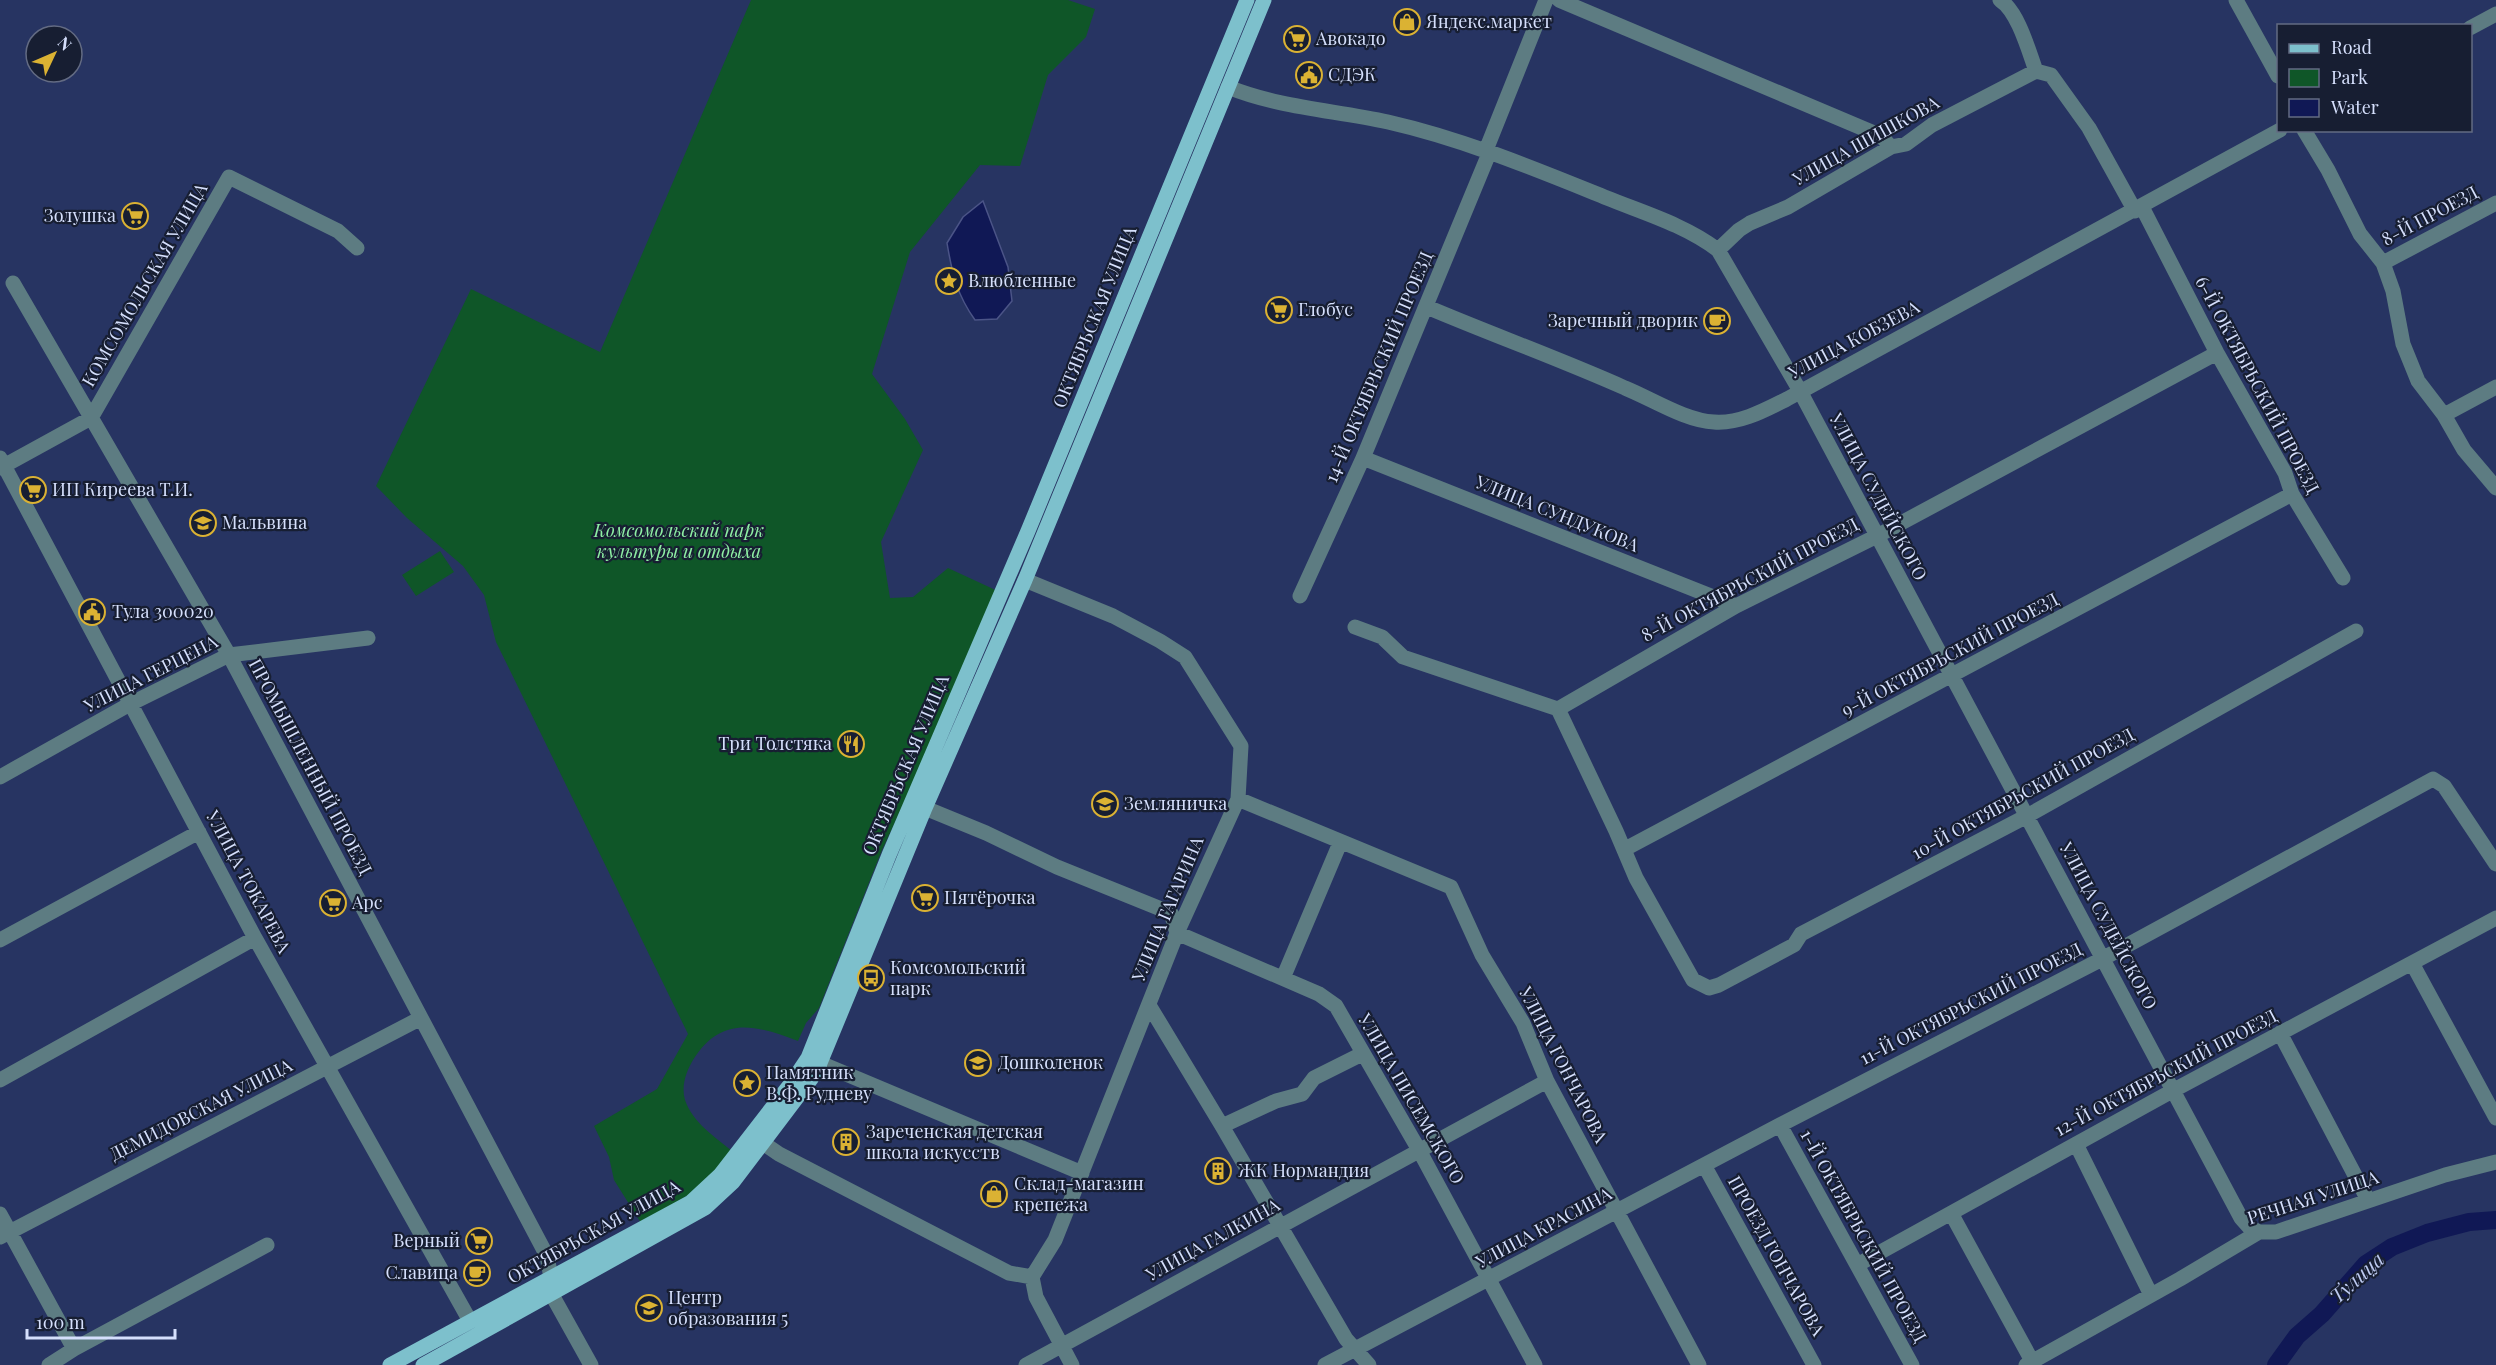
<svg xmlns="http://www.w3.org/2000/svg" width="2496" height="1365" font-family="'Playfair Display',serif">
	<rect width="100%" height="100%" fill="#273462"/>
	<path fill="#0f5628" d="M 751,0 L 1068,0 L 1095,9 L 1086,37 L 1048,75 L 1020,166 L 980,165 L 910,252 L 872,374 L 905,419 L 923,450 L 881,542 L 890,598 L 913,597 L 948,568 L 1002,593 L 882,850 L 819,1008 L 806,1023 L 798,1041 C 756,1025 721,1015 693,1060 C 686,1072 681,1086 685,1100 C 693,1123 714,1136 732,1151 L 700,1188 L 641,1223 L 614,1180 L 609,1157 L 594,1126 L 657,1089 L 688,1034 L 496,642 L 484,595 L 463,566 L 407,518 L 376,486 L 471,289 L 600,352 Z
		M 440,551 L 454,572 L 416,596 L 402,575 Z"/>
	<path fill="#101855" stroke="#4b5487" stroke-width="1.5" d="M 983,201 L 1008,267 L 1012,301 L 997,319 L 975,320 C 957,295 952,273 947,243 L 963,217 Z"/>
	<g fill="none" stroke-linecap="round" stroke-linejoin="round">
		<path stroke="#101855" stroke-width="18" d="M 2276,1365 L 2297,1336 L 2322,1314 L 2366,1264 L 2392,1247 L 2427,1233 L 2469,1222 L 2496,1220"/>
		<path stroke="#5d7c82" stroke-width="15" d="M 1559,0 L 1881,136 L 1891,147
			M 2000,0 C 2018,11 2029,52 2036,71 L 2051,75 L 2089,128 L 2135,211
			M 2236,0 L 2278,76
			M 2470,28 L 2496,14
			M 1228,87 C 1280,108 1334,110 1388,122 C 1463,139 1535,169 1607,198 C 1644,213 1685,225 1718,250 L 1800,391 L 2241,1218 L 2249,1227 L 2259,1232
			M 2304,130 L 2328,170 L 2360,234 L 2383,263 L 2393,291 L 2403,344 L 2418,381 L 2444,415 L 2464,450 L 2496,488
			M 1486,150 L 1546,0
			M 2142,207 L 2217,353 L 2285,473 L 2292,494 L 2343,578
			M 1718,250 L 1739,230 L 1750,223 L 1788,207 L 1891,147 L 1906,144 L 1932,125 L 2036,71
			M 2383,263 L 2496,203
			M 13,283 L 229,655 L 547,1256 L 551,1278
			M 1427,307 C 1493,335 1560,359 1625,388 C 1652,399 1686,421 1714,422 C 1740,424 1765,410 1787,399 L 2280,130
			M 2444,415 L 2496,387
			M 0,458 L 255,938 L 470,1321
			M 1363,458 L 1736,606
			M 0,468 L 91,418 L 229,177 L 338,231 L 357,248
			M 1025,580 L 1113,616 L 1160,641 L 1185,657 L 1241,746 L 1238,799 L 1177,933 L 1055,1240 L 1032,1277
			M 1300,596 L 1363,458 L 1490,151
			M 1355,627 L 1382,637 L 1403,657 L 1558,709 L 1616,831 L 1636,878 L 1693,980 L 1709,988 L 1719,985 L 1794,945 L 1801,934 L 2027,816 L 2356,631
			M 1558,709 L 1736,606 L 1877,536 L 2217,353
			M 0,777 L 130,704 L 229,655 L 368,638
			M 1238,799 L 1451,887 L 1482,955 L 1523,1023 L 1547,1081 L 1699,1365
			M 925,808 L 986,833 L 1057,867 L 1171,913 L 1177,933 L 1319,994 L 1336,1006 L 1419,1150 L 1535,1365
			M 1625,849 L 2292,494
			M 0,940 L 199,832
			M 2412,963 L 2496,1118
			M 1283,978 L 1340,843
			M 1149,1005 L 1222,1126 L 1346,1339 L 1369,1365
			M 2280,1033 L 2368,1200
			M 820,1063 L 1082,1173
			M 0,1080 L 255,938
			M 1780,1125 L 1912,1365
			M 1222,1126 L 1276,1101 L 1302,1094 L 1314,1078 L 1362,1054
			M 763,1143 L 779,1154 L 1009,1273 L 1032,1277 L 1036,1297 L 1072,1365
			M 2076,1144 L 2151,1295
			M 1704,1165 L 1814,1365
			M 1951,1213 L 2032,1361
			M 0,1214 L 74,1349
			M 0,1237 L 421,1018
			M 1857,1265 L 2174,1090 L 2496,918
			M 552,1295 L 591,1365
			M 49,1365 L 74,1349 L 267,1245
			M 1026,1365 L 1547,1081
			M 1325,1365 L 1780,1125 L 2102,959 L 2433,779 L 2444,786 L 2496,864
			M 2026,1365 L 2180,1279 L 2259,1232 L 2276,1232 L 2445,1175 L 2496,1162"/>
		<path stroke="#7dc0cc" stroke-width="15" d="M 390,1365 L 691,1202 L 720,1175 L 792,1082 L 808,1058 L 889,855 L 1028,531 L 1247,0
			M 423,1365 L 705,1208 L 733,1182 L 811,1079 L 820,1063 L 925,808 L 1025,580 L 1264,0"/>
	</g>
	<defs>
		<symbol id="shop-ring" viewBox="-11 -11 22 22"><circle r="9.5" fill="#171e32" stroke="#dbb233" stroke-width="1.5"/><path d="M-5-2.5h2.3a2.7 3.5 0 0 1 5.4 0H5L5.5 6h-11ZM-1.5-2.5h3a1.5 2.3 0 0 0-3 0Z" fill="#dbb233"/></symbol>
		<symbol id="supermarket-ring" viewBox="-11 -11 22 22"><circle r="9.5" fill="#171e32" stroke="#dbb233" stroke-width="1.5"/><path d="M-6-5.5h2.5l.6 2H6L4.5 2H-2.5L-4.4-4H-6ZM-1.5 3.2a1.3 1.3 0 1 0 .1 0ZM3 3.2a1.3 1.3 0 1 0 .1 0Z" fill="#dbb233"/></symbol>
		<symbol id="civic-ring" viewBox="-11 -11 22 22"><circle r="9.5" fill="#171e32" stroke="#dbb233" stroke-width="1.5"/><path d="M-.6-6.5H3V-4.5H.6V-3L4-1V1h2V6H-6V1h2V-1L-.6-3ZM-1.2 2.5V6h2.4V2.5Z" fill="#dbb233"/></symbol>
		<symbol id="sight-ring" viewBox="-11 -11 22 22"><circle r="9.5" fill="#171e32" stroke="#dbb233" stroke-width="1.5"/><path d="M0-6L1.8-2.2L6-1.7L2.9 1.2L3.7 5.4L0 3.3L-3.7 5.4L-2.9 1.2L-6-1.7L-1.8-2.2Z" fill="#dbb233"/></symbol>
		<symbol id="cafe-ring" viewBox="-11 -11 22 22"><circle r="9.5" fill="#171e32" stroke="#dbb233" stroke-width="1.5"/><path d="M-5.5-4.5H6V0H3Q3 3.5 0 3.5H-2.5Q-5.5 3.5-5.5 0ZM3-3.2v2h1.7v-2ZM-6 4.5H4V6H-6Z" fill="#dbb233"/></symbol>
		<symbol id="school-ring" viewBox="-11 -11 22 22"><circle r="9.5" fill="#171e32" stroke="#dbb233" stroke-width="1.5"/><path d="M0-5L7-2L0 1L-7-2ZM-4 1L0 2.5L4 1V4Q0 6-4 4Z" fill="#dbb233"/></symbol>
		<symbol id="restaurant-ring" viewBox="-11 -11 22 22"><circle r="9.5" fill="#171e32" stroke="#dbb233" stroke-width="1.5"/><path d="M-5-6h1v4h1v-4h1v4h1v-4h1v5L-1.5 .5V6h-2V.5L-5-1ZM5-6V6H3V1.5H1.5Q1.5-4 5-6Z" fill="#dbb233"/></symbol>
		<symbol id="bus-ring" viewBox="-11 -11 22 22"><circle r="9.5" fill="#171e32" stroke="#dbb233" stroke-width="1.5"/><path d="M-5-6H5V4H4V6H2V4H-2V6H-4V4H-5ZM-3.5-4V0h7V-4ZM-3.5 1.2v1.5H-2V1.2ZM2 1.2v1.5H3.5V1.2Z" fill="#dbb233"/></symbol>
		<symbol id="building-ring" viewBox="-11 -11 22 22"><circle r="9.5" fill="#171e32" stroke="#dbb233" stroke-width="1.5"/><path d="M-4-6H4V6H1V3H-1V6H-4ZM-2.5-4.3h1.7v1.8h-1.7ZM.8-4.3h1.7v1.8H.8ZM-2.5-1h1.7V.8h-1.7ZM.8-1h1.7V.8H.8Z" fill="#dbb233"/></symbol>
	</defs>
	<g fill-rule="evenodd">
		<use href="#shop-ring" x="1392" y="7" width="30" height="30"/>
		<use href="#supermarket-ring" x="1282" y="24" width="30" height="30"/>
		<use href="#civic-ring" x="1294" y="60" width="30" height="30"/>
		<use href="#supermarket-ring" x="120" y="201" width="30" height="30"/>
		<use href="#sight-ring" x="934" y="266" width="30" height="30"/>
		<use href="#supermarket-ring" x="1264" y="295" width="30" height="30"/>
		<use href="#cafe-ring" x="1702" y="306" width="30" height="30"/>
		<use href="#supermarket-ring" x="18" y="475" width="30" height="30"/>
		<use href="#school-ring" x="188" y="508" width="30" height="30"/>
		<use href="#civic-ring" x="77" y="597" width="30" height="30"/>
		<use href="#restaurant-ring" x="836" y="729" width="30" height="30"/>
		<use href="#school-ring" x="1090" y="789" width="30" height="30"/>
		<use href="#supermarket-ring" x="910" y="883" width="30" height="30"/>
		<use href="#supermarket-ring" x="318" y="888" width="30" height="30"/>
		<use href="#bus-ring" x="856" y="963" width="30" height="30"/>
		<use href="#school-ring" x="963" y="1048" width="30" height="30"/>
		<use href="#sight-ring" x="732" y="1068" width="30" height="30"/>
		<use href="#building-ring" x="831" y="1127" width="30" height="30"/>
		<use href="#building-ring" x="1203" y="1156" width="30" height="30"/>
		<use href="#shop-ring" x="979" y="1179" width="30" height="30"/>
		<use href="#supermarket-ring" x="464" y="1226" width="30" height="30"/>
		<use href="#cafe-ring" x="462" y="1258" width="30" height="30"/>
		<use href="#school-ring" x="634" y="1293" width="30" height="30"/>
	</g>
	<g text-anchor="middle" stroke-width="4.5" stroke-linejoin="round" paint-order="stroke">
		<g font-size="18" fill="#d5dffc" stroke="#171e32" text-anchor="start">
			<text x="1426" y="28">Яндекс.маркет</text>
			<text x="1316" y="45">Авокадо</text>
			<text x="1328" y="81">СДЭК</text>
			<text x="116" y="222" text-anchor="end">Золушка</text>
			<text x="968" y="287">Влюбленные</text>
			<text x="1298" y="316">Глобус</text>
			<text x="1698" y="327" text-anchor="end">Заречный дворик</text>
			<text x="52" y="496">ИП Киреева Т.И.</text>
			<text x="222" y="529">Мальвина</text>
			<text x="112" y="618">Тула 300020</text>
			<text x="832" y="750" text-anchor="end">Три Толстяка</text>
			<text x="1124" y="810">Земляничка</text>
			<text x="944" y="904">Пятёрочка</text>
			<text x="352" y="909">Арс</text>
			<text x="890" y="974">Комсомольский<tspan x="890" dy="21">парк</tspan></text>
			<text x="998" y="1069">Дошколенок</text>
			<text x="766" y="1079">Памятник<tspan x="766" dy="21">В.Ф. Рудневу</tspan></text>
			<text x="866" y="1138">Зареченская детская<tspan x="866" dy="21">школа искусств</tspan></text>
			<text x="1238" y="1177">ЖК Нормандия</text>
			<text x="1014" y="1190">Склад-магазин<tspan x="1014" dy="21">крепежа</tspan></text>
			<text x="460" y="1247" text-anchor="end">Верный</text>
			<text x="458" y="1279" text-anchor="end">Славица</text>
			<text x="668" y="1304">Центр<tspan x="668" dy="21">образования 5</tspan></text>
		</g>
		<g font-size="18" fill="#d5dffc" stroke="#171e32">
			<text transform="translate(1866 141) rotate(-29)" y="6">УЛИЦА ШИШКОВА</text>
			<text transform="translate(2430 216) rotate(-28)" y="6">8-Й ПРОЕЗД</text>
			<text transform="translate(145 285) rotate(-60)" y="6">КОМСОМОЛЬСКАЯ УЛИЦА</text>
			<text transform="translate(1095 317) rotate(-68)" y="6">ОКТЯБРЬСКАЯ УЛИЦА</text>
			<text transform="translate(1854 340) rotate(-28)" y="6">УЛИЦА КОБЗЕВА</text>
			<text transform="translate(1379 367) rotate(-67)" y="6">14-Й ОКТЯБРЬСКИЙ ПРОЕЗД</text>
			<text transform="translate(2257 385) rotate(62)" y="6">6-Й ОКТЯБРЬСКИЙ ПРОЕЗД</text>
			<text transform="translate(1878 497) rotate(62)" y="6">УЛИЦА СУДЕЙСКОГО</text>
			<text transform="translate(1557 514) rotate(22)" y="6">УЛИЦА СУНДУКОВА</text>
			<text transform="translate(1750 580) rotate(-28)" y="6">8-Й ОКТЯБРЬСКИЙ ПРОЕЗД</text>
			<text transform="translate(1950 655) rotate(-28)" y="6">9-Й ОКТЯБРЬСКИЙ ПРОЕЗД</text>
			<text transform="translate(151 674) rotate(-27)" y="6">УЛИЦА ГЕРЦЕНА</text>
			<text transform="translate(906 765) rotate(-67)" y="6">ОКТЯБРЬСКАЯ УЛИЦА</text>
			<text transform="translate(310 767) rotate(62)" y="6">ПРОМЫШЛЕННЫЙ ПРОЕЗД</text>
			<text transform="translate(2023 794) rotate(-29)" y="6">10-Й ОКТЯБРЬСКИЙ ПРОЕЗД</text>
			<text transform="translate(248 882) rotate(62)" y="6">УЛИЦА ТОКАРЕВА</text>
			<text transform="translate(1168 909) rotate(-67)" y="6">УЛИЦА ГАГАРИНА</text>
			<text transform="translate(2108 926) rotate(62)" y="6">УЛИЦА СУДЕЙСКОГО</text>
			<text transform="translate(1971 1004) rotate(-27)" y="6">11-Й ОКТЯБРЬСКИЙ ПРОЕЗД</text>
			<text transform="translate(1563 1065) rotate(63)" y="6">УЛИЦА ГОНЧАРОВА</text>
			<text transform="translate(2166 1073) rotate(-28)" y="6">12-Й ОКТЯБРЬСКИЙ ПРОЕЗД</text>
			<text transform="translate(1411 1099) rotate(60)" y="6">УЛИЦА ПИСЕМСКОГО</text>
			<text transform="translate(201 1110) rotate(-27)" y="6">ДЕМИДОВСКАЯ УЛИЦА</text>
			<text transform="translate(2313 1198) rotate(-18)" y="6">РЕЧНАЯ УЛИЦА</text>
			<text transform="translate(1544 1228) rotate(-28)" y="6">УЛИЦА КРАСИНА</text>
			<text transform="translate(594 1232) rotate(-29)" y="6">ОКТЯБРЬСКАЯ УЛИЦА</text>
			<text transform="translate(1863 1236) rotate(61)" y="6">1-Й ОКТЯБРЬСКИЙ ПРОЕЗД</text>
			<text transform="translate(1213 1240) rotate(-29)" y="6">УЛИЦА ГАЛКИНА</text>
			<text transform="translate(1776 1256) rotate(61)" y="6">ПРОЕЗД ГОНЧАРОВА</text>
		</g>
		<g font-size="18" font-style="italic" fill="#8eefa4" stroke="#171e32">
			<text x="679" y="537">Комсомольский парк<tspan x="679" dy="21">культуры и отдыха</tspan></text>
		</g>
		<g font-size="20" font-style="italic" fill="#bdcaf1" stroke="#171e32">
			<text transform="translate(2357 1278) rotate(-42)" y="7">Тулица</text>
		</g>
	</g>
	<rect x="2277" y="24" width="195" height="108" fill="#171e32" stroke="#636b83" stroke-width="1.5"/>
	<rect x="2289" y="44" width="30" height="9" fill="#7dc0cc" stroke="#636b83" stroke-width="1.5"/>
	<text x="2331" y="54" font-size="18" fill="#d5dffc">Road</text>
	<rect x="2289" y="69" width="30" height="18" fill="#0f5628" stroke="#636b83" stroke-width="1.5"/>
	<text x="2331" y="84" font-size="18" fill="#d5dffc">Park</text>
	<rect x="2289" y="99" width="30" height="18" fill="#101855" stroke="#636b83" stroke-width="1.5"/>
	<text x="2331" y="114" font-size="18" fill="#d5dffc">Water</text>
	<g transform="translate(54 54) rotate(46)"><circle r="28" fill="#171e32" stroke="#636b83" stroke-width="1.5"/>
	<path d="M0-4.5L10 22L0 15L-10 22Z" fill="#dbb233"/>
	<text y="-9" font-size="16" font-weight="bold" text-anchor="middle" fill="#d5dffc">N</text>
	</g>
	<path d="M27 1329v9h148v-9" fill="none" stroke="#d5dffc" stroke-width="3"/>
	<text x="36" y="1329" font-size="18" fill="#d5dffc" stroke="#171e32" stroke-width="4.5" paint-order="stroke">100 m</text>
</svg>
